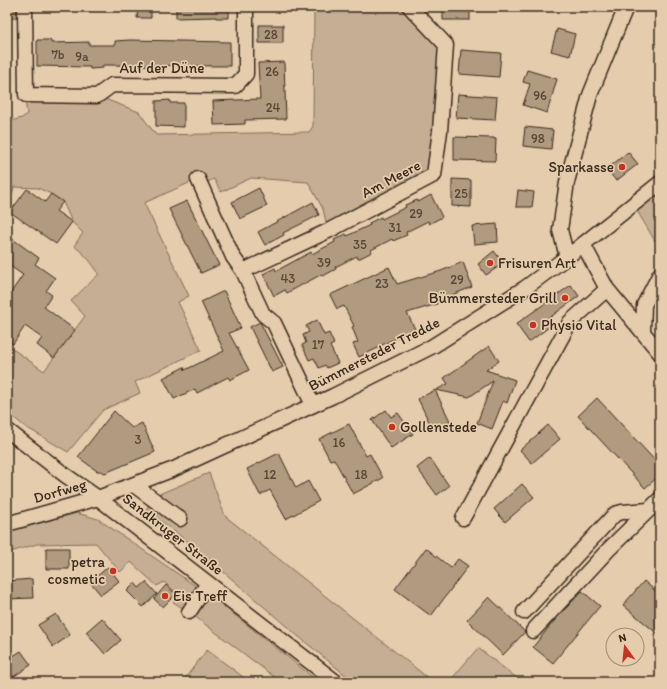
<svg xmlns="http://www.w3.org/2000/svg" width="667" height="689" font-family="Itim,sans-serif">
	<rect width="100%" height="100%" fill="#e4ccad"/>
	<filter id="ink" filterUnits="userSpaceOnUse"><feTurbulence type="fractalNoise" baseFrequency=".025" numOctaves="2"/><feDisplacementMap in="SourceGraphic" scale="8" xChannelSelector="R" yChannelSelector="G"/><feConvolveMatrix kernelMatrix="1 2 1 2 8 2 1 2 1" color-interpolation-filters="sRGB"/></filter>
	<g filter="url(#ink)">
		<path fill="#c5ae93" stroke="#806c58" d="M 314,7 L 410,7 L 446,45 L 434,175 L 328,231 L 323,209 L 308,182 L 251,178 L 221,192 L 214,179 L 201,185 L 198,179 L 144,203 L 189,296 L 178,302 L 201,350 L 135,382 L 140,393 L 103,410 L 68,452 L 24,426 L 7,412 L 7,345 L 44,371 L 85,316 L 71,301 L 99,274 C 92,263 85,254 74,246 L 83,233 L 72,222 L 63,202 L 51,194 L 38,188 L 14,187 L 7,214 L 7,122 L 22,118 L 27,114 L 25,100 L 97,96 L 139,112 L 156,135 L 309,132 L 313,126 Z
			M 660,183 L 660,237 L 655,241 L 633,204 Z
			M 209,473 L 225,516 L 433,682 L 354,682 L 293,632 L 196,548 L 146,510 L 152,497 Z
			M 77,513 L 98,519 L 216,600 L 319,682 L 281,682 L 189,612 L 173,602 L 179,595 L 164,582 L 157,586 L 131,562 L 120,572 L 96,543 L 37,544 L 7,553 L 7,532 Z
			M 478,648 L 522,682 L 449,682 Z
			M 207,650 L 250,682 L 182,682 Z"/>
		<path fill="#b09a80" stroke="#3b2a1e" d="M 7,7 L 17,7 L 17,18 L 7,18 Z
			M 138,7 L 151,7 L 151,18 L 137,18 Z
			M 176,7 L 229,7 L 229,18 L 216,18 L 216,17 L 176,18 Z
			M 443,7 L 470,7 L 470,20 L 443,20 Z
			M 259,25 L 283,25 L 283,43 L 259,43 Z
			M 557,29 L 575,34 L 570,56 L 551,51 Z
			M 37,40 L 51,40 L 51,43 L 89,42 L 89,45 L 115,45 L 115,41 L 130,40 L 230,42 L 230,66 L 103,65 L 103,68 L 90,69 L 90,67 L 37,66 Z
			M 461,50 L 501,53 L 499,77 L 459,74 Z
			M 284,62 L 286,119 L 245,120 L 245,124 L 214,125 L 213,101 L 260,99 L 258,63 Z
			M 527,70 L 557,79 L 547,113 L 523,105 L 530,84 L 523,82 Z
			M 458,94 L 497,97 L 495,120 L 456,118 Z
			M 170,100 L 170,103 L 184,103 L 184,127 L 156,126 L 156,101 Z
			M 525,127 L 553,130 L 551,149 L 523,146 Z
			M 454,137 L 494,138 L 494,139 L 496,139 L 495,161 L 454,160 Z
			M 628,152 L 638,164 L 616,181 L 607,169 Z
			M 452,179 L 471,180 L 471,207 L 452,206 Z
			M 259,188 L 267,206 L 240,219 L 232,202 Z
			M 27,189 L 45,202 L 51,194 L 63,202 L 56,211 L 72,222 L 56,244 L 10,212 Z
			M 518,190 L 534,192 L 532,207 L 516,207 Z
			M 431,195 L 442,217 L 429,224 L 428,221 L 406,232 L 407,235 L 393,241 L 392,239 L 371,250 L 372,252 L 358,259 L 357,256 L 335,267 L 336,269 L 323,276 L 322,274 L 287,293 L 285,290 L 274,296 L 263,274 L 275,268 L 276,271 L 311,252 L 312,254 L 335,242 L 334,240 L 346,234 L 347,236 L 370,225 L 369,223 L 381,217 L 382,219 L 406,207 L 405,205 L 417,200 L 418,202 Z
			M 187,201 L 219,265 L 201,273 L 169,209 Z
			M 313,202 L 319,215 L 283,233 L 284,235 L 265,245 L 258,232 Z
			M 497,224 L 498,242 L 474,244 L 472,226 Z
			M 7,235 L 39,258 L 35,264 L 55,278 L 46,291 L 52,295 L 44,307 L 75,330 L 54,358 L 37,345 L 42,338 L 25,326 L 13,344 L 7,340 L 7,298 L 23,275 L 7,264 Z
			M 494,251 L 500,259 L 501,265 L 486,275 L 478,264 Z
			M 463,262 L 472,287 L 437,301 L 437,304 L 407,313 L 415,329 L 380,346 L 380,347 L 359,357 L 353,344 L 358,342 L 352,327 L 354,326 L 344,306 L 337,309 L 330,295 L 389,267 L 397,284 L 441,271 Z
			M 571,285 L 579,296 L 545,321 L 549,327 L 529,342 L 516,324 Z
			M 224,291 L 241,328 L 229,333 L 249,370 L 230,380 L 228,377 L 197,393 L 195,389 L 174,399 L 163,378 L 184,367 L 185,370 L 224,351 L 201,302 Z
			M 317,320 L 324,335 L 329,333 L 334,344 L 330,346 L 338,363 L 327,368 L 325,365 L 319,368 L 314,358 L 309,360 L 302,345 L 306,343 L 303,335 L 309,332 L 306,326 Z
			M 260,322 L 283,367 L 272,372 L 250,327 Z
			M 489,346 L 499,361 L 486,370 L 515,380 L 507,403 L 503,401 L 492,429 L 477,423 L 493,381 L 469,397 L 436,390 L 448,384 L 444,378 Z
			M 435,390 L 450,421 L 433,430 L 418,399 Z
			M 597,398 L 660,466 L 660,475 L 645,488 L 578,416 Z
			M 386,410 L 391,417 L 398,413 L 413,434 L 391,448 L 372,420 Z
			M 114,411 L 132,428 L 142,423 L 155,452 L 105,473 L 101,471 L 97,471 L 78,457 Z
			M 349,424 L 366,456 L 370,454 L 383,478 L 353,494 L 334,459 L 330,460 L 319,439 Z
			M 548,425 L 560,439 L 532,463 L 520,450 Z
			M 279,453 L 296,488 L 308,481 L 319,501 L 286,519 L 270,490 L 260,495 L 247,469 Z
			M 430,458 L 449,486 L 437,495 L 417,468 Z
			M 522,484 L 534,497 L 505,522 L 494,509 Z
			M 46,548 L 69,548 L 69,569 L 46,569 Z
			M 426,548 L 451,568 L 458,559 L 468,566 L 431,616 L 395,589 Z
			M 108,567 L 119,581 L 101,595 L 90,582 Z
			M 32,579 L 33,598 L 7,599 L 7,581 Z
			M 644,581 L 660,595 L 660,636 L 623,605 Z
			M 146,582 L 157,594 L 143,607 L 127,591 L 135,583 L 139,588 Z
			M 166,585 L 176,594 L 163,607 L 154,599 Z
			M 582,591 L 600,606 L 553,663 L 533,647 L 554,621 Z
			M 489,597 L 525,632 L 503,655 L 467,620 Z
			M 56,614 L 70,635 L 53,647 L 38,625 Z
			M 102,618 L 121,640 L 105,654 L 86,632 Z
			M 21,651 L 31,665 L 7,681 L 7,660 Z"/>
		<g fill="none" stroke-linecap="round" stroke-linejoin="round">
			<defs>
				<path id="minor" d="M 25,7 L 26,95 L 97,96 L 112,85 L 235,86 L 246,74 L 246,7
					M 198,179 L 233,257 L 243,271
					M 567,257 L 560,230 L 567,182 L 590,95 L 626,7
					M 607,289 L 660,353
					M 643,332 L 644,305 L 660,274
					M 313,405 L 274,323 L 263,314 L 243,271 L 328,231 L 434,175 L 440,131 L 446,45 L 410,7
					M 7,430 L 65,475 L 98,498 L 336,682
					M 134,485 L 180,519
					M 463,518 L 570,322 L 607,289 L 583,244
					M 7,524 L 98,498 L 174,469 L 333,396 L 433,346 L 525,288 L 567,257 L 660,183
					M 189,612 L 208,583
					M 524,612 L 615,514 L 622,512 L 649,510
					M 533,631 L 609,549 L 660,499"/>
			</defs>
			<use href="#minor" stroke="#3b2a1e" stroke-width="17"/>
			<use href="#minor" stroke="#e4ccad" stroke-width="14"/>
		</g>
	</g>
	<g fill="#c8321e" stroke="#e4ccad" stroke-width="1.5">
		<circle cx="622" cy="167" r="4"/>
		<circle cx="490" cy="263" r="4"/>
		<circle cx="565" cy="298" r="4"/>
		<circle cx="533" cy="325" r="4"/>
		<circle cx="392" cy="427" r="4"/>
		<circle cx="113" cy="571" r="4"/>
		<circle cx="165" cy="596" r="4"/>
	</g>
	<g text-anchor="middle" stroke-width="3.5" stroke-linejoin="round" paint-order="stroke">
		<g font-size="13" fill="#584636">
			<text x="271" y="39">28</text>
			<text x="58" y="59">7b</text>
			<text x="82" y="61">9a</text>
			<text x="272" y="76">26</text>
			<text x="540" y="100">96</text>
			<text x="273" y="112">24</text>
			<text x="538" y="143">98</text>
			<text x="461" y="198">25</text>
			<text x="416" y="218">29</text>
			<text x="395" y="232">31</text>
			<text x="360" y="249">35</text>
			<text x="324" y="267">39</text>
			<text x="288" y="283">43</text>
			<text x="457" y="284">29</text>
			<text x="382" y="288">23</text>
			<text x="318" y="349">17</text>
			<text x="138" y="444">3</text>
			<text x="339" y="447">16</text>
			<text x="270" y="479">12</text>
			<text x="361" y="479">18</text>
		</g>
		<g font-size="15" fill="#3b2a1e" stroke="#e4ccad">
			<text x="162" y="73">Auf der Düne</text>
			<text transform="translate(391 179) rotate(-28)" y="5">Am Meere</text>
			<text transform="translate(374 354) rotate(-27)" y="5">Bümmersteder Tredde</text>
			<text transform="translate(60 491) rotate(-16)" y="5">Dorfweg</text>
			<text transform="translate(173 534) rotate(38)" y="5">Sandkruger Straße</text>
		</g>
		<g font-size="15" fill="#3b2a1e" stroke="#e4ccad" text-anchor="start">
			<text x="614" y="172" text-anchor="end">Sparkasse</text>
			<text x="498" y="268">Frisuren Art</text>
			<text x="557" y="303" text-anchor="end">Bümmersteder Grill</text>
			<text x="541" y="330">Physio Vital</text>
			<text x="400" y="432">Gollenstede</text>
			<text x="105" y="567" text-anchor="end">petra<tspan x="105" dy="17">cosmetic</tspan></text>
			<text x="173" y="601">Eis Treff</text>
		</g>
	</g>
	<rect width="667" height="689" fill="none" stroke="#e4ccad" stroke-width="24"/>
	<rect x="12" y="12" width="643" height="665" fill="none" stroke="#3b2a1e" stroke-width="1.5" filter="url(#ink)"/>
	<g transform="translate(625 647) rotate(345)"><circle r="19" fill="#e4ccad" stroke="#a08b74"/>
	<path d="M0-3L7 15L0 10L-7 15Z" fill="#c8321e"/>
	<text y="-6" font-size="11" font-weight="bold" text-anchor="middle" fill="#3b2a1e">N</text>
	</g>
</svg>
